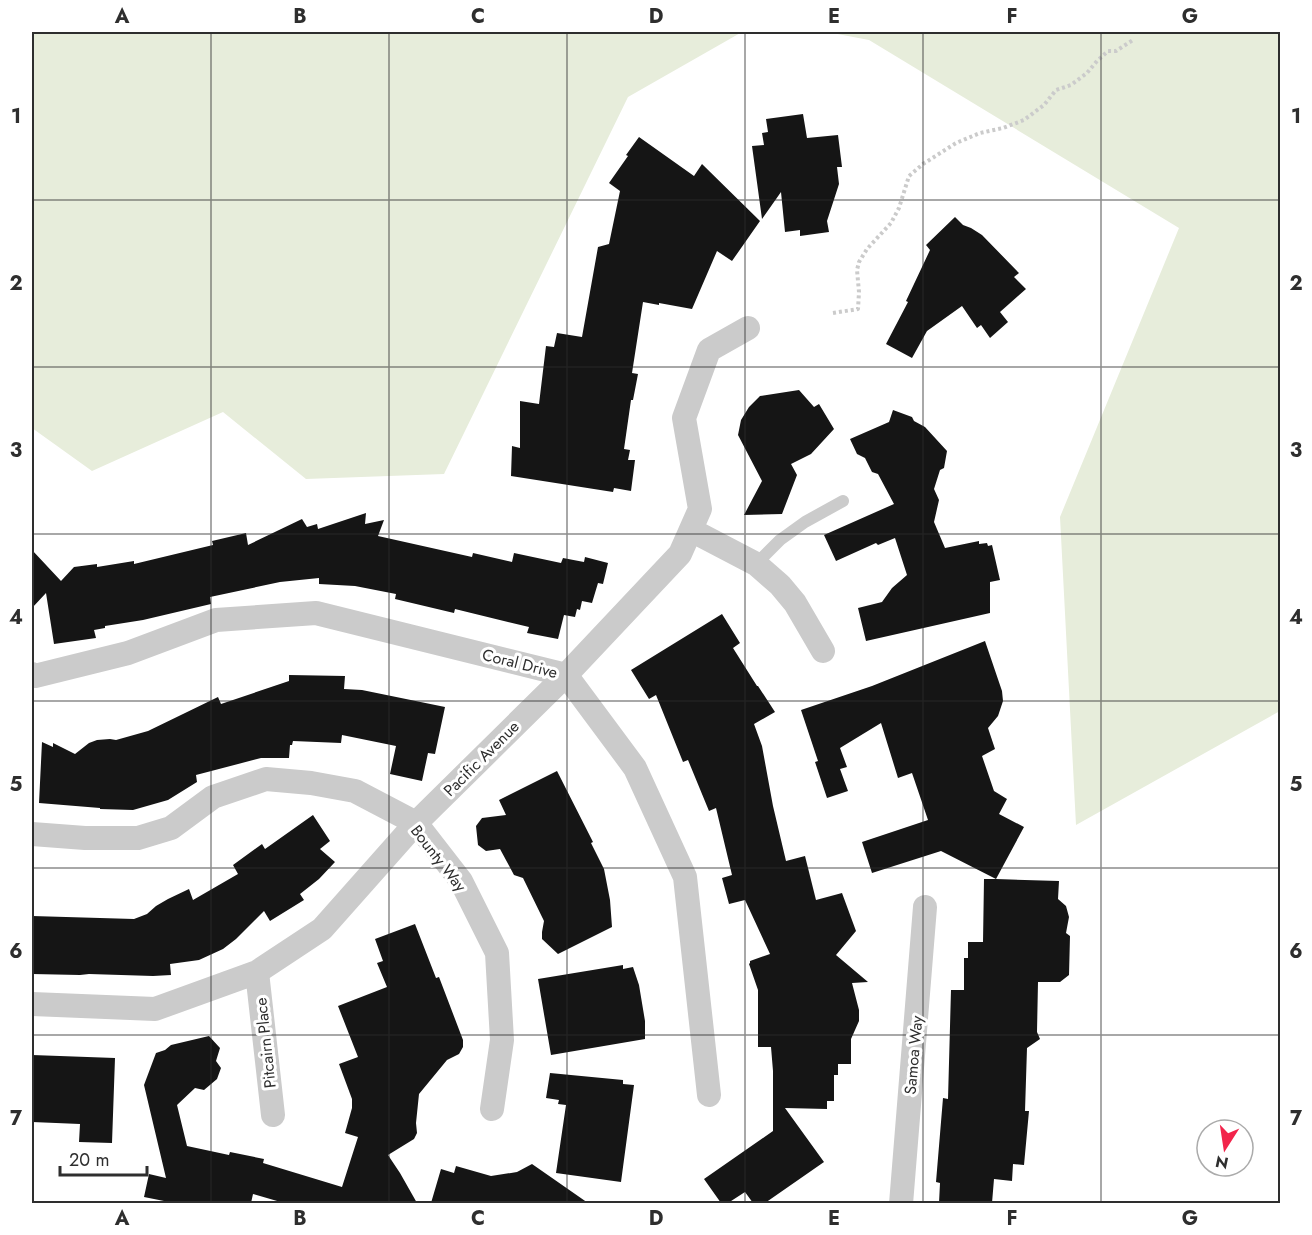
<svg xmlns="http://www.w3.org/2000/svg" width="1312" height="1235" font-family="Jost,sans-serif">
	<rect width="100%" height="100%" fill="#fff"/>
	<path fill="#e7eddb" d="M 32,32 L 742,32 L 628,97 L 444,474 L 306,479 L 223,412 L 92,471 L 32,428 Z
		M 827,32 L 1280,32 L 1280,711 L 1076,825 L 1060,517 L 1179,228 L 869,40 Z"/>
	<path fill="#151515" d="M 803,114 L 807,138 L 838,135 L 842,167 L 837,167 L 839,184 L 827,221 L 829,232 L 800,236 L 800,230 L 785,232 L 781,192 L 762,219 L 752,146 L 764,145 L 762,133 L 768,132 L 766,119 Z
		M 639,137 L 694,176 L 702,164 L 760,221 L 732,261 L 717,251 L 692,309 L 659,303 L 659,305 L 643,302 L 632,373 L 638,374 L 633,400 L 631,400 L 624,449 L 630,450 L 628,460 L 635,460 L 631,491 L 614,488 L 613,492 L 511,476 L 512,446 L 520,448 L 520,401 L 539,404 L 546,346 L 554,347 L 557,333 L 582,337 L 598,247 L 609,244 L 620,191 L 609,183 L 628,156 L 626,155 Z
		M 955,217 L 963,225 L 971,228 L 982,235 L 1019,273 L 1014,277 L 1026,289 L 1000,312 L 1008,322 L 990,338 L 981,325 L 977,328 L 962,306 L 927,331 L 912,358 L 886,344 L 908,302 L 906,301 L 930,250 L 926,245 Z
		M 799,390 L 814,407 L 819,404 L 834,429 L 811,454 L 791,464 L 797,475 L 782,514 L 744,515 L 762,481 L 738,435 L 741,420 L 749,407 L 760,396 Z
		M 893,410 L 912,417 L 914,421 L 925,427 L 947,451 L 944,468 L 940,470 L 934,489 L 939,500 L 934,522 L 945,548 L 979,541 L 979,544 L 987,543 L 988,546 L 992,545 L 1000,580 L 990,582 L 990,613 L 866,641 L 858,608 L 882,602 L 892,588 L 907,575 L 895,538 L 878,545 L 876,543 L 836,561 L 824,535 L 894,504 L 878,474 L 872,472 L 865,458 L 857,454 L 850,439 L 889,422 Z
		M 366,513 L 365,524 L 384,520 L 378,536 L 472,557 L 473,553 L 512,562 L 514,553 L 561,563 L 563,558 L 584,562 L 585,557 L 608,563 L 603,584 L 598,583 L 592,603 L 582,601 L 580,610 L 577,609 L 575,617 L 564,615 L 558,639 L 527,633 L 529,627 L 455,609 L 454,613 L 395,599 L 396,594 L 355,586 L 319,584 L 319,578 L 280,582 L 210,597 L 211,604 L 143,620 L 105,626 L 105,628 L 94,630 L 96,638 L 54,644 L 46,593 L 32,608 L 32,550 L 61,581 L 74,567 L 97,564 L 97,567 L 134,561 L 134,564 L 213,545 L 212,541 L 246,533 L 248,545 L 302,519 L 307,527 L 317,524 L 318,529 Z
		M 722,614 L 740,643 L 733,648 L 757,686 L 758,686 L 775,712 L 754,724 L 762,746 L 773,806 L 786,861 L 805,856 L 816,900 L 842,893 L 856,931 L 836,955 L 868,982 L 852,983 L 859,1010 L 859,1021 L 851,1039 L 851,1064 L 838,1064 L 838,1075 L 834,1075 L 834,1101 L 827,1101 L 827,1109 L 785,1108 L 824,1162 L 765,1203 L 753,1203 L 745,1192 L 728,1203 L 721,1203 L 704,1179 L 773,1131 L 773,1071 L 771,1047 L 758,1047 L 758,990 L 749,964 L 750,963 L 750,961 L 770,954 L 745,900 L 729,904 L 722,878 L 732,875 L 716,808 L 709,811 L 688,760 L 683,762 L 656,695 L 649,699 L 631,670 Z
		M 985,641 L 1002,691 L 1003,701 L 998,716 L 988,728 L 995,749 L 982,756 L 994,791 L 1007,799 L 999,814 L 1024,827 L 996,879 L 1059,881 L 1058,899 L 1066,906 L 1069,917 L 1066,933 L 1070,936 L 1069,975 L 1060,982 L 1038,982 L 1037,1032 L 1040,1039 L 1027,1048 L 1025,1111 L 1029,1111 L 1024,1165 L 1013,1164 L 1012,1181 L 994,1179 L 992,1203 L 939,1203 L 940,1183 L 936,1182 L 943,1098 L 948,1099 L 951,990 L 964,990 L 964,958 L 968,958 L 968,942 L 983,942 L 984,879 L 996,879 L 941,851 L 872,873 L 862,842 L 928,820 L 912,773 L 898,778 L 881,723 L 840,748 L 847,767 L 840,769 L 848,791 L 827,798 L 815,762 L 818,761 L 801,710 L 872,686 Z
		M 289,675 L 345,676 L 344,689 L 362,690 L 445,707 L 435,754 L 428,753 L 422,781 L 390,774 L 396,746 L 342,735 L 341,743 L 293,741 L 292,745 L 290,745 L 289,758 L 261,758 L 196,775 L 197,782 L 168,800 L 133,810 L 100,809 L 100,808 L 39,803 L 42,742 L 53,747 L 53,743 L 75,754 L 89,743 L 97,740 L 110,739 L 116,740 L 148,731 L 218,697 L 221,704 L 289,681 Z
		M 557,771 L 593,842 L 591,843 L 604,869 L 610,900 L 612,927 L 558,954 L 542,939 L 542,932 L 544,921 L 523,878 L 514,875 L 500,849 L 486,851 L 478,845 L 476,826 L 482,818 L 506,815 L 499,800 Z
		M 313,815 L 330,841 L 320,849 L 335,862 L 319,879 L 300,894 L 304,900 L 270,921 L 264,911 L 236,939 L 223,949 L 199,960 L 170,964 L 171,975 L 153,976 L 89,974 L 80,975 L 32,974 L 32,916 L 134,919 L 147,914 L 156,906 L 168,899 L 189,889 L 193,900 L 238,874 L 233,865 L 262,844 L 265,849 Z
		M 415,924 L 436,978 L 439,977 L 463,1040 L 463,1047 L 459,1054 L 447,1060 L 419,1094 L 416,1123 L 417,1133 L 414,1139 L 388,1155 L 400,1173 L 417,1203 L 284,1203 L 253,1194 L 251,1203 L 174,1203 L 144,1197 L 149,1174 L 166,1178 L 144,1085 L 156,1053 L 165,1050 L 171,1045 L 209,1036 L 220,1048 L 216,1061 L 221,1068 L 217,1079 L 204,1090 L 195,1088 L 177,1105 L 187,1146 L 229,1155 L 230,1152 L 264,1159 L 263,1163 L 342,1187 L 358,1137 L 345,1133 L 352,1108 L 352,1099 L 339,1064 L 358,1057 L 338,1006 L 387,987 L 377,963 L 383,961 L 375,939 Z
		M 623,965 L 623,969 L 633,967 L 639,985 L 645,1021 L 645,1039 L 551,1055 L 538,979 Z
		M 32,1055 L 115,1058 L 112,1143 L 79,1142 L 80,1124 L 32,1122 Z
		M 550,1073 L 623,1080 L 623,1084 L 634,1085 L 621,1182 L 556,1173 L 566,1105 L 558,1104 L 559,1100 L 546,1098 Z
		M 532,1164 L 588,1203 L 431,1203 L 441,1169 L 454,1173 L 456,1166 L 491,1176 L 517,1172 Z"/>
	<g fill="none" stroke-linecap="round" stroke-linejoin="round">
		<path stroke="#cbcbcb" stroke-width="4" stroke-dasharray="3 3" stroke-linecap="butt" d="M 833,313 L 858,309 L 859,292 L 857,270 L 859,262 L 867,249 L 891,223 L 899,208 L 909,176 L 923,164 L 956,143 L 980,133 L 1003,128 L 1024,120 L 1044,105 L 1056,90 L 1071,85 L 1087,73 L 1097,61 L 1108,51 L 1116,51 L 1133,40"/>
		<path stroke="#cbcbcb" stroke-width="12" d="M 756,564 L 780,540 L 805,522 L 843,501"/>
		<path stroke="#cbcbcb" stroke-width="24" d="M 691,530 L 756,564 L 780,585 L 795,603 L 823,651
			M 32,674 L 35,676 L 128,653 L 216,620 L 316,613 L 566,675 L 635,768 L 685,877 L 709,1095
			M 32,834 L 85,838 L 138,838 L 171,828 L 213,797 L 266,779 L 311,783 L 355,791 L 416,823 L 461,881 L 497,953 L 502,1040 L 492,1109
			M 257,972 L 273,1115
			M 32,1004 L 155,1009 L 257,972 L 322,929 L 416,823 L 566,675 L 680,554 L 700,509 L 684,418 L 709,350 L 748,328
			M 901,1204 L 925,907"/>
	</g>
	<path fill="none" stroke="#2e2e2e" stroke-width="1.5" stroke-opacity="0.55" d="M 211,32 L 211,1204M 389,32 L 389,1204M 567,32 L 567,1204M 745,32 L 745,1204M 923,32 L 923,1204M 1101,32 L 1101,1204M 32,200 L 1280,200M 32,367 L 1280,367M 32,534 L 1280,534M 32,701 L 1280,701M 32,868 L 1280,868M 32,1035 L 1280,1035"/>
	<g text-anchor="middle" stroke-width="6" stroke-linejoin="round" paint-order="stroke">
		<g font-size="16" fill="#2e2e2e" stroke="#fff">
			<text transform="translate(520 663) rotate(14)" y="6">Coral Drive</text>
			<text transform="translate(481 758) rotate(-45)" y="6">Pacific Avenue</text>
			<text transform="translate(439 858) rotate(52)" y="6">Bounty Way</text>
			<text transform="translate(265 1043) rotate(-96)" y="6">Pitcairn Place</text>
			<text transform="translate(913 1055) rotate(-85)" y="6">Samoa Way</text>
		</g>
	</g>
	<rect width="1312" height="1235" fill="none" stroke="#ffffff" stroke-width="66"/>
	<g transform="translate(1225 1148) rotate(192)"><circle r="28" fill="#ffffff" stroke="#ababab" stroke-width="1.5"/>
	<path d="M0-4.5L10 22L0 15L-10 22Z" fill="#f2244b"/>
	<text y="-9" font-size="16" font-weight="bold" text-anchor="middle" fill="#2e2e2e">N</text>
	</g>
	<path d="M60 1166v9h87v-9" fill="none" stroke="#2e2e2e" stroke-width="3"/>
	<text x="69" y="1166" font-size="18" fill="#2e2e2e" stroke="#ffffff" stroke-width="4.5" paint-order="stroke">20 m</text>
	<rect x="33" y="33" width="1246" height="1169" fill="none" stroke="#2e2e2e" stroke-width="2"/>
	<g font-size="20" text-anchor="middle" font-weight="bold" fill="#2e2e2e">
		<text x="122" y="23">A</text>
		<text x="300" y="23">B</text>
		<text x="478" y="23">C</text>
		<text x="656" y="23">D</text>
		<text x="834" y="23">E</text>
		<text x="1012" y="23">F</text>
		<text x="1190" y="23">G</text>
		<text x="16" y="123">1</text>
		<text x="1296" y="123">1</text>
		<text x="16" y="290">2</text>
		<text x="1296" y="290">2</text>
		<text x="16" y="457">3</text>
		<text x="1296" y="457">3</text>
		<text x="16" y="624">4</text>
		<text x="1296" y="624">4</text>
		<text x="16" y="791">5</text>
		<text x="1296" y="791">5</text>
		<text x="16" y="958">6</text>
		<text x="1296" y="958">6</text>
		<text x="16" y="1125">7</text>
		<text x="1296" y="1125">7</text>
		<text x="122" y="1225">A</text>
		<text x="300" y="1225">B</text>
		<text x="478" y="1225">C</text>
		<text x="656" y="1225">D</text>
		<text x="834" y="1225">E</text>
		<text x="1012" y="1225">F</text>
		<text x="1190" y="1225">G</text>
	</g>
</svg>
